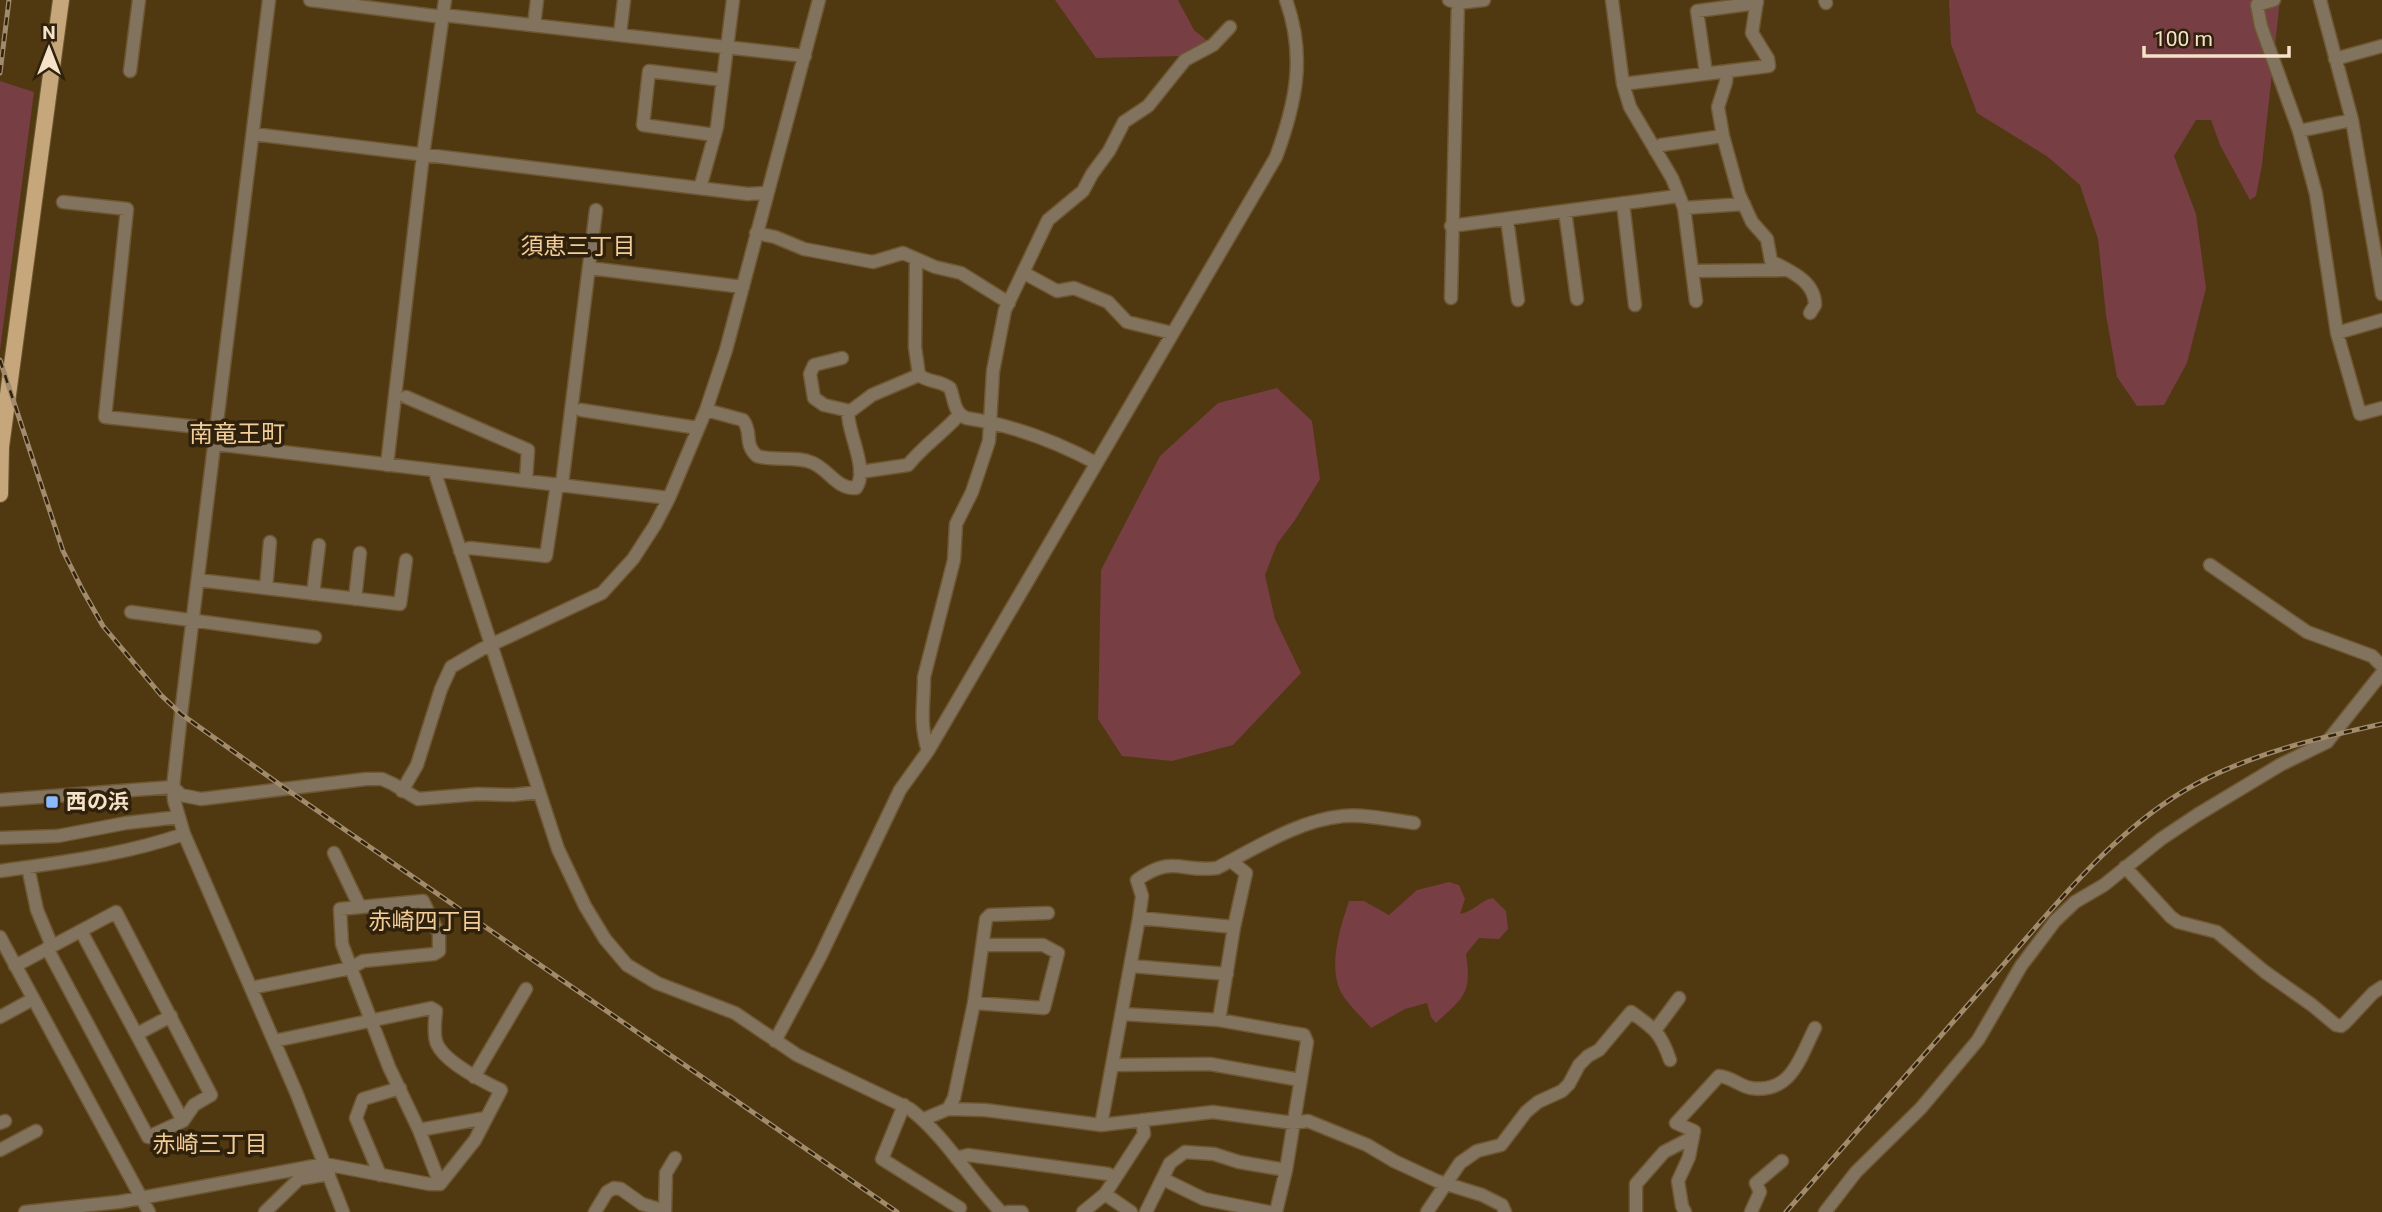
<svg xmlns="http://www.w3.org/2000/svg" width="2382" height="1212" font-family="Roboto,'Noto Sans JP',sans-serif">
	<rect width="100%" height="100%" fill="#503811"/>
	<path fill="#773e43" d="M 1055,0 L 1178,0 L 1194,30 L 1210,43 L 1182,56 L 1096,58 Z
		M 1949,0 L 2280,0 L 2262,165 L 2256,196 L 2250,200 L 2220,145 L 2211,120 L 2196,120 L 2174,156 L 2196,214 L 2206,288 L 2187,363 L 2164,405 L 2137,406 L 2117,377 L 2106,315 L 2098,239 L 2080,185 L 2048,157 L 1977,113 L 1951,44 Z
		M 0,81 L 34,92 L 0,350 Z
		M 1277,388 L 1312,421 L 1320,479 L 1295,520 L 1277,544 L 1265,575 L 1275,619 L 1301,673 L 1233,745 L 1172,761 L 1122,756 L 1098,719 L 1101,570 L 1160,456 L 1218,403 Z
		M 1449,882 L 1459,885 L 1465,899 L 1460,914 C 1475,911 1480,900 1493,898 L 1506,911 L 1508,929 L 1499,939 L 1479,938 L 1466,954 C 1472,994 1464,997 1436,1023 L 1431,1017 L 1427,1003 L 1405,1009 L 1371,1028 C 1362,1017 1349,1006 1342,994 C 1327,967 1340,928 1349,901 L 1364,901 L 1389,915 L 1417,890 Z"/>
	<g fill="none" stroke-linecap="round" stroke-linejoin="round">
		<defs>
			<path id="minor" d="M 269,0 L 181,714 L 173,787 L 174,800 L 184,834 L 296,1092 L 343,1212
				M 310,0 L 443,17
				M 1449,0 L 1458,3 L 1484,0
				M 1612,0 L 1623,84 L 1630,107 L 1672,178 L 1684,208 L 1696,301
				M 1825,0 L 1826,3
				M 2274,0 L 2257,5 L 2261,26 L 2299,131 L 2316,194 L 2337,333 L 2360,414 L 2382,408
				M 2320,0 L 2352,120 L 2382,294
				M 443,15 L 805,56
				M 534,25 L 537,0
				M 620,34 L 624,0
				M 2335,59 L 2382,46
				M 130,71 L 139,0
				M 1727,71 L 1726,82 L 1718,107 L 1723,136 L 1739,194 L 1752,222 L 1767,239 L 1771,261 C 1789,271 1815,280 1815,305 L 1810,313
				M 1706,73 L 1697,11 L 1757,3
				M 1623,84 L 1769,66 L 1768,59 L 1752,33 L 1757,0
				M 2299,131 L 2352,120
				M 253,134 L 748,194 L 765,193
				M 715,135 L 643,125 L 649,71 L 723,80
				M 1655,150 L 1661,145 L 1723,136
				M 700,188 L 717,127 L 733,0
				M 63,202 L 127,209 L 105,417 L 217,429
				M 1623,203 L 1635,305
				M 1684,208 L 1744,204
				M 1565,211 L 1577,299
				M 1507,219 L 1518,300
				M 1451,226 L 1678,196
				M 756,233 L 775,237 L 804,249 L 873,262 L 903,253 L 935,267 L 961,273 L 1009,303
				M 916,259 L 915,347 L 919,375
				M 589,268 L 743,287
				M 1693,271 L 1787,270
				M 1024,273 L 1057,291 L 1074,288 L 1108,302 L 1127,322 L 1172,333
				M 1451,298 L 1458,0
				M 2337,333 L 2382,320
				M 842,358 L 814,365 L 810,374 L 814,398 L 824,405 L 850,411
				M 406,397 L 528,450 L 526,480
				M 581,410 L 698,428
				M 706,410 L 743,420 C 753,433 743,443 757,456 C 776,462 795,455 813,463 C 830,471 837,489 856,488 C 869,470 848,434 848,413 L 872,395 L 919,375 C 929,383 940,380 950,388 C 955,400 953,412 966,418 C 1012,425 1055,441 1096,463
				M 215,444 L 669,498
				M 387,465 L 423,155 L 445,0
				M 434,470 L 558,849 L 585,906 L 605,939 L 627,965 L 657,983 L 735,1013 L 797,1055 L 910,1109 C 946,1137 969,1179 1001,1212
				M 860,472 L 908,465 C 923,446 943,433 959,415
				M 562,484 L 596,210
				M 460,551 L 470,548 L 546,556 L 557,484
				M 2210,565 L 2307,632 L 2372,656 L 2382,666
				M 198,580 L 400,604 L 406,560
				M 266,588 L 270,542
				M 313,594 L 319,545
				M 355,599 L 360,553
				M 131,612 L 315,637
				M 928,751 C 919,721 924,706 924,677 L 954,560 L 956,524 L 972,492 L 989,441 L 993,371 L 1005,310 L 1048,220 L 1083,191 L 1092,174 L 1109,151 L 1124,122 L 1148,106 L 1185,60 L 1213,45 L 1230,27
				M 173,787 L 181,795 L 201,799 L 366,779 L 382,779 L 393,784 L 418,799 L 478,794 L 513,795 L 539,792
				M 402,791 L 417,765 L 441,689 L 451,667 L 482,649 L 602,593 L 633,559 L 655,525 L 669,498 L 706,410 L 726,350 L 819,0
				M 0,800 L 173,787
				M 0,838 L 58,836 L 126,823 L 179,817
				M 334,853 L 360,907
				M 28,867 L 37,910 L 52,946
				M 2125,867 L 2171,917 L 2178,922 L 2217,932 L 2265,972 L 2312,1005 L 2336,1025 L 2341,1026 L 2345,1023 L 2373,993 L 2382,987
				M 0,871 C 62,862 124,855 184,834
				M 1139,918 L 1234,927
				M 81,931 L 183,1121
				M 0,937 L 149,1212
				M 15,966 L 116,912 L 211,1095 L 194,1105 L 183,1121 L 148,1137 L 47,948
				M 1131,966 L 1227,974
				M 251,988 L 351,968 L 363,961 L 434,954 L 439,951 L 439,934 L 423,901 L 340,909 L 342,944 L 351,968 L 389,1067 L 419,1130 L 440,1184
				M 974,1003 L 1044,1008 L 1058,953 L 1043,945 L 983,945
				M 1122,1014 L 1219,1020 L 1304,1035 L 1307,1042 L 1286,1170 L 1276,1212
				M 0,1017 L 33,999
				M 1219,1020 L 1234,927 L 1246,873 L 1231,861
				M 1656,1029 L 1679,998
				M 137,1034 L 171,1016
				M 775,1041 L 820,957 L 900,790 L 928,751 L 1276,157 C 1296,103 1306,56 1286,0
				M 1112,1065 L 1210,1064 L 1300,1080
				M 474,1077 L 526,989
				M 904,1105 L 882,1159 L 960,1208
				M 948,1109 L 954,1098 L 974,1003 L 986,919 L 990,915 L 1048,913
				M 924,1119 L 948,1109 L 985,1110 L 1101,1125 L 1213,1112 L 1293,1123 L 1308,1121 L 1367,1145 L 1394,1161 L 1437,1181 L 1482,1195 L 1502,1205 L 1505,1212
				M 0,1123 L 5,1121
				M 1101,1125 L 1139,918 L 1142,896 L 1137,880 C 1173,854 1181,873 1217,868 C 1256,848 1299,820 1343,816 C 1366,814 1392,820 1414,823
				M 419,1130 L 486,1118
				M 0,1150 L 36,1131
				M 956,1158 L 968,1155 L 1108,1174 L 1115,1178
				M 380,1175 L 356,1118 L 363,1099 L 400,1088
				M 1163,1179 L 1204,1199 L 1269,1212
				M 1105,1194 L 1131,1212
				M 25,1212 L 119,1202 L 325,1164 L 429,1184 L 440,1184 L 475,1140 L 501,1090 C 484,1082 445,1062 437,1044 C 433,1035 435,1020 436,1011 L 431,1008 L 274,1041
				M 265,1212 L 299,1179 L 329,1174
				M 595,1212 L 607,1192 L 614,1188 L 621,1189 L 642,1204 L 665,1211
				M 665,1212 L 666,1173 L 675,1158
				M 1008,1212 L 1022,1212
				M 1083,1212 L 1105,1194 L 1144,1134 L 1142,1120
				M 1146,1212 L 1170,1163 L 1185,1152 L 1214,1154 L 1239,1162 L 1286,1170
				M 1427,1212 L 1460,1163 L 1477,1151 L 1501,1145 L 1526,1112 L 1538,1102 L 1562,1091 L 1569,1084 L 1579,1065 L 1588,1056 L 1599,1050 L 1631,1012 C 1654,1028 1661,1033 1670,1060
				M 1636,1212 L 1636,1184 L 1664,1152 L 1693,1137
				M 1685,1212 L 1682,1206 L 1678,1181 L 1689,1157 L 1694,1131 L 1676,1123 L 1719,1076 C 1731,1077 1740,1086 1751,1088 C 1792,1094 1800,1057 1815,1028
				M 1751,1212 L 1760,1192 L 1756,1183 L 1782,1161
				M 1825,1212 L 1856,1172 L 1921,1108 L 1978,1040 L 2021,966 L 2055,921 L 2075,902 L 2104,885 L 2161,839 L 2197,815 L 2280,765 L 2327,742 L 2382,673"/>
			<path id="major" d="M 0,494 L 1,447 L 61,0"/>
		</defs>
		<use href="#minor" stroke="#6e5732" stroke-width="15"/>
		<use href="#major" stroke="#6e5732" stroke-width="18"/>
		<use href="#minor" stroke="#82735e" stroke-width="12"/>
		<use href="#major" stroke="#c6a77b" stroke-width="16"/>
		<defs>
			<path id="rail" d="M 0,73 L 9,0
				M 0,360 L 63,551 L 82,589 L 103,626 L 161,695 L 181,714 L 286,789 L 897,1212
				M 1786,1212 C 1856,1132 1926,1053 1996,973 C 2055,906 2116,827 2196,784 C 2254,753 2318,738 2382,724"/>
		</defs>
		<use href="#rail" stroke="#a18b6b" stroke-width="5"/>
		<use href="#rail" stroke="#2f210c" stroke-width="2.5" stroke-dasharray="8" stroke-linecap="butt"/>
	</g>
	<rect fill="#89bafc" stroke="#2f210c" stroke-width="2.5" x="45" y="795" width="14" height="14" rx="3.5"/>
	<g text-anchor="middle" stroke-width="7" stroke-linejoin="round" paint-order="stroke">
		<g font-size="21" font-weight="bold" fill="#f5e2c9" stroke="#2f210c" text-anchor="start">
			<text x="66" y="809">西の浜</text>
		</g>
		<g font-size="23" fill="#f2cd99" stroke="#2f210c">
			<text x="578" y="254">須恵三丁目</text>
			<text x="426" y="929">赤崎四丁目</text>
			<text x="210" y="1152">赤崎三丁目</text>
		</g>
		<g font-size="24" fill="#f2cd99" stroke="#2f210c">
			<text x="237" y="442">南竜王町</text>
		</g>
	</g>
	<g transform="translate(49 49)" stroke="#2f210c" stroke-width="5" paint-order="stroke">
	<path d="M0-5L12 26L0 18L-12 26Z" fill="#f5e2c9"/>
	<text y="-10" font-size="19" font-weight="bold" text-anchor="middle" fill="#f5e2c9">N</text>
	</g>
	<path d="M2144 46v10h145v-10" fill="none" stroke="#f5e2c9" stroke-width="3.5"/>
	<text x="2154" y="46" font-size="21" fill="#f5e2c9" stroke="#2f210c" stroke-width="5" paint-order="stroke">100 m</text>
</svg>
